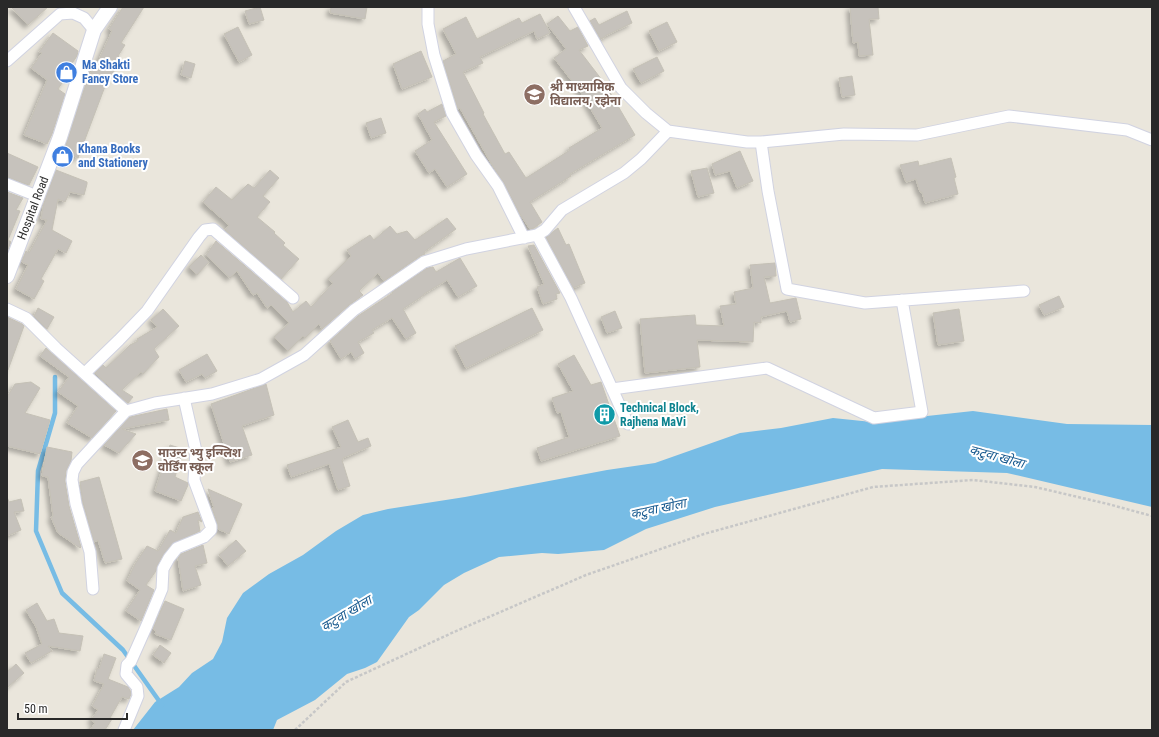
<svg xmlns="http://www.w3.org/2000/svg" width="1159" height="737" font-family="'Roboto Condensed','Noto Sans Devanagari',sans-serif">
	<defs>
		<filter id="shadow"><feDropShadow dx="-3.5" dy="3.5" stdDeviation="2" flood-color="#0004"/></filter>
	</defs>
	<rect width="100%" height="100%" fill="#eae6dc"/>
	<path fill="#77bce5" d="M 973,411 L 1067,424 L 1152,425 L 1152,507 L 1007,473 L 882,469 L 715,507 L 646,529 L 604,550 L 558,554 L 542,553 L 499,557 L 464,573 L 444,585 L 419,610 L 409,617 L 377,662 L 365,668 L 347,674 L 315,700 L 277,720 L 273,730 L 133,730 L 155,702 L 179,687 L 192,673 L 213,659 L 222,642 L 227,618 L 243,593 L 269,574 L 303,555 L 336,531 L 363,515 L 388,509 L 465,497 L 607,470 L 655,463 L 740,433 L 781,428 L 833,418 L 872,422 Z"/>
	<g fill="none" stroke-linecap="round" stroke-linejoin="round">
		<path stroke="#77bce5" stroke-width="4.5" d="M 55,377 L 55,413 L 38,471 L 36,531 L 62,593 L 123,650 L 162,705"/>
	</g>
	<path fill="#c6c2bc" stroke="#c5c1b6" filter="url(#shadow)" d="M 11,7 L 48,7 L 28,25 Z
		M 123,7 L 144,7 L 121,43 L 125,45 L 118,56 L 120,58 L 109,82 L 107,81 L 78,158 L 64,151 L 84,90 L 95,63 L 97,64 L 112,31 L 109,29 Z
		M 260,7 L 264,20 L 249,24 L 245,11 Z
		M 331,7 L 367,7 L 365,19 L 330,13 Z
		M 850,7 L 878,7 L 879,19 L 869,19 L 873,55 L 859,56 L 858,42 L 853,43 Z
		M 627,11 L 632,23 L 605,36 L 605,37 L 601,39 L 590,21 L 595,18 L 599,25 Z
		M 540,14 L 550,33 L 537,39 L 534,31 L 480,57 L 483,63 L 463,72 L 484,113 L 483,114 L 505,154 L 509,152 L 526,178 L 570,150 L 569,148 L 602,128 L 576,84 L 575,85 L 554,58 L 566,49 L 547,24 L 558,16 L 570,31 L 578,27 L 588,46 L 579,50 L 605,84 L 635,135 L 570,174 L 571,176 L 530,202 L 542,222 L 534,228 L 530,229 L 520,214 L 504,183 L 491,163 L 460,108 L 458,109 L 443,61 L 456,54 L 443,29 L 466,17 L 477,39 L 519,18 L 522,23 Z
		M 667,22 L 677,42 L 659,51 L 649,31 Z
		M 238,27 L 252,55 L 239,62 L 224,34 Z
		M 53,33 L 78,51 L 77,56 L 64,75 L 66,77 L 58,89 L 65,94 L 52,134 L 47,144 L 24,135 L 47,80 L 31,68 L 42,53 L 39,52 Z
		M 421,51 L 432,77 L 402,89 L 393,64 Z
		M 657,57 L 664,71 L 641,83 L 633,69 Z
		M 185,61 L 195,64 L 191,78 L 181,75 Z
		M 852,76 L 855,95 L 842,97 L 839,78 Z
		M 442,104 L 446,116 L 434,122 L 467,174 L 447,187 L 435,169 L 429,173 L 415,151 L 432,140 L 418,114 L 425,109 L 427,112 Z
		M 381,118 L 386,133 L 371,138 L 366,123 Z
		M 740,151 L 753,181 L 737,188 L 730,171 L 715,175 L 712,164 Z
		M 7,153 L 38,167 L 29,185 L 7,177 Z
		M 951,158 L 956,177 L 954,178 L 958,194 L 925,203 L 922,192 L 920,192 L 916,179 L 906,182 L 900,165 L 918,161 L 919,166 Z
		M 707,168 L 714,193 L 698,197 L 691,171 Z
		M 56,170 L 87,182 L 87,184 L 84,195 L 70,192 L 65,202 L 58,199 L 52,230 L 72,241 L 66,253 L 58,249 L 41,279 L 44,281 L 34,299 L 16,289 L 28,265 L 22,262 L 26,251 L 29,253 L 47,220 L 41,219 L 44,203 Z
		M 270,170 L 279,178 L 263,196 L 270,202 L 257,217 L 275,232 L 274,233 L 285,243 L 283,245 L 299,259 L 281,279 L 225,230 L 229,225 L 203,202 L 216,187 L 232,200 L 248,184 L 254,188 Z
		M 7,192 L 23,198 L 16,210 L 20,211 L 8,240 L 11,242 L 7,252 Z
		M 447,218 L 456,229 L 424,252 L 425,254 L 420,256 L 384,281 L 378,273 L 359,291 L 363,295 L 349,305 L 322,329 L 319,324 L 305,338 L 303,336 L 288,351 L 274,337 L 289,323 L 271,305 L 267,308 L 257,293 L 253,295 L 237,271 L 230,278 L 206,255 L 216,241 L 287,302 L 293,312 L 306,301 L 311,307 L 333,283 L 328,279 L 351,256 L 347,250 L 370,235 L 374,240 L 390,226 L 397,234 L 407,231 L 415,240 Z
		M 558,228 L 566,245 L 569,244 L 585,283 L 573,288 L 546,237 Z
		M 534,245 L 560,293 L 556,294 L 557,299 L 543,304 L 537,287 L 544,284 L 528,246 Z
		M 201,255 L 209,262 L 197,275 L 189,267 Z
		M 460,258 L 477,286 L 458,297 L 447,280 L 424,294 L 424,295 L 403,309 L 416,333 L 406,339 L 392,318 L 372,330 L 374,333 L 358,342 L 364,353 L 355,359 L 351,352 L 341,359 L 330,341 L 358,316 L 393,293 L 392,292 L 427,268 L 433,267 L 436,272 Z
		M 775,263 L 776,276 L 764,277 L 770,303 L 796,298 L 801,319 L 790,322 L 787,311 L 761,317 L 761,323 L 754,322 L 753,342 L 697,340 L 700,367 L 645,373 L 640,319 L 695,315 L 696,325 L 724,326 L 720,306 L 736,304 L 734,292 L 753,288 L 750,265 Z
		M 1059,296 L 1064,307 L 1044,315 L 1039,305 Z
		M 38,308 L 54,317 L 47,329 L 34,316 Z
		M 532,308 L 543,330 L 466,368 L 455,346 Z
		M 163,309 L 179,326 L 154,349 L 159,357 L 143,374 L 141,372 L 122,390 L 133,397 L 128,403 L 95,373 L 103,365 L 106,368 L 130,345 L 138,341 L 137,339 L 157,327 L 151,320 Z
		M 959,309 L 964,341 L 938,345 L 933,313 Z
		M 615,311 L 622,328 L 607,333 L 601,317 Z
		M 7,317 L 22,324 L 24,326 L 8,370 L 7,370 Z
		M 46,348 L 116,411 L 92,438 L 67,423 L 78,406 L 58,392 L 69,377 L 40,356 Z
		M 207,354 L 217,371 L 205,378 L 202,374 L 186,382 L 179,370 Z
		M 574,355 L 591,385 L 601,382 L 620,436 L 541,461 L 537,448 L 569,437 L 561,412 L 557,413 L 552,398 L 573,391 L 558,364 Z
		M 31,382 L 40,388 L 25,413 L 50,420 L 40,454 L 7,446 L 7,397 L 15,384 Z
		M 266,384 L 274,415 L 242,426 L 252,455 L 230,462 L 211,404 Z
		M 167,409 L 169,420 L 122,429 L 136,434 L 119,453 L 104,445 L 130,417 Z
		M 348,420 L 358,442 L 368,438 L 371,446 L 343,458 L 343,460 L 342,460 L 350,486 L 338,490 L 329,464 L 291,477 L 287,465 L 341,447 L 332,427 Z
		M 170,445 L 183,449 L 175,477 L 188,483 L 188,485 L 181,501 L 155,491 Z
		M 47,447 L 72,452 L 71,461 L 66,471 L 65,481 L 69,506 L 81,547 L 80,548 L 58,533 L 51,517 L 53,516 L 48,477 L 42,476 Z
		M 99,477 L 122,559 L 105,563 L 98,540 L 94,542 L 83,502 L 80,482 Z
		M 208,489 L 242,504 L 229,534 L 218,529 L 218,524 L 212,508 L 214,508 Z
		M 7,497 L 9,502 L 21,499 L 24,511 L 14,512 L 21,530 L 7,536 Z
		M 198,512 L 202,522 L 198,520 L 200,531 L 172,544 L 163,555 L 157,566 L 156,571 L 146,585 L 154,590 L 141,621 L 126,611 L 140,590 L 127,581 L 135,564 L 147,546 L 158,551 L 170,530 L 176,533 L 183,517 Z
		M 236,540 L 246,551 L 228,566 L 219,555 Z
		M 203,545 L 207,563 L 195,566 L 201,585 L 183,591 L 178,558 L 181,554 Z
		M 165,601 L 184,609 L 171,640 L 155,634 L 156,631 L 153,629 Z
		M 37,603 L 47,621 L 54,619 L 59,633 L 83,636 L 80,651 L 48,646 L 52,651 L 31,663 L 25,653 L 42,644 L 36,627 L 26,610 Z
		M 160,645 L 171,653 L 164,663 L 153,655 Z
		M 104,654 L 116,658 L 108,679 L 128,687 L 130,690 L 131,694 L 129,699 L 122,697 L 110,718 L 112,719 L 105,730 L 90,730 L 95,723 L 91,720 L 98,710 L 92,706 L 104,684 L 94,681 L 97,668 L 99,669 Z
		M 16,664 L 24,673 L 7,688 L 7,672 Z"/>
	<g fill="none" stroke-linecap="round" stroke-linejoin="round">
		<defs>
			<path id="minor" d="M 428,7 L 428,24 L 434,55 L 452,113 L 476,155 L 498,186 L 524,238
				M 574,7 L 621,88 L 646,113 L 668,131 L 747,142 L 761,142 L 844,134 L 917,135 L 1009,116 L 1127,130 L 1152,140
				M 7,61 L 60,14 L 73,13 L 84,18 L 94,30
				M 761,142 L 768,191 L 787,289 L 865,303 L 1024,291
				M 7,184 L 37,196
				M 537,235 L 571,298 L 628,424
				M 7,309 L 26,318 L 56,348 L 126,411 L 155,403 L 212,394 L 261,379 L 304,355 L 354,310 L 424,262 L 466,249 L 537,235 L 545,230 L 562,210 L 624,173 L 641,159 L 668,131
				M 85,373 L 119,340 L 147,311 L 199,237 L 205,230 L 213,229 L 293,298
				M 612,389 L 767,368 L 874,418 L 922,412 L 902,300
				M 93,589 L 90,552 L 76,504 L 72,480 L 73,472 L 77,464 L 126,411
				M 124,730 L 138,696 L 137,687 L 126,674 L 127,665 L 131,661 L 147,625 L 162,589 L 163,569 L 169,558 L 177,548 L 204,537 L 211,530 L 211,526 L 194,480 L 196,451 L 184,398"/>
			<path id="tertiary" d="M 7,276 L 60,137 L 94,30 L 110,7"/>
		</defs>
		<use href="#minor" stroke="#d1d3e1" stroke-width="13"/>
		<use href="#tertiary" stroke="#d1d3e1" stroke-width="16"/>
		<path stroke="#c7c7c7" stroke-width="2.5" stroke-dasharray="3 2" stroke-linecap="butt" d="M 295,730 L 346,682 L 454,632 L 586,575 L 704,534 L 873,487 L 973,480 L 1035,487 L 1108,504 L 1152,516"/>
		<use href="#minor" stroke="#fff" stroke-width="11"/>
		<use href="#tertiary" stroke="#fff" stroke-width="14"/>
	</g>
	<defs>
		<symbol id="shop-disc" viewBox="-11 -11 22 22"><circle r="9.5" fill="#3f7fe0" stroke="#fff"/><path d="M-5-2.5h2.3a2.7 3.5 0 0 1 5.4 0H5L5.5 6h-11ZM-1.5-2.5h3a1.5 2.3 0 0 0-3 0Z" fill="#fff"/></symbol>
		<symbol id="school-disc" viewBox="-11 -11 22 22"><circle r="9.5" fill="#8d6e63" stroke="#fff"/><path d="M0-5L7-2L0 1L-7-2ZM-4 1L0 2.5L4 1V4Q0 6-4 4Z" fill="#fff"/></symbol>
		<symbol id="building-disc" viewBox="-11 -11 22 22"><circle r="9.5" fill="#0f9aa8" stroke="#fff"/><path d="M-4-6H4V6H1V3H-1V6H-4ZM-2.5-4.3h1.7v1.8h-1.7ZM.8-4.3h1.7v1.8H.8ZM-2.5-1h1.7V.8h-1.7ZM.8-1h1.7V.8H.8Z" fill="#fff"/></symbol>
	</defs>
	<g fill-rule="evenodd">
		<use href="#shop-disc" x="54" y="60" width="25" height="25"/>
		<use href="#school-disc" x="522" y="82" width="25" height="25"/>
		<use href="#shop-disc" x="50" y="144" width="25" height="25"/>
		<use href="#building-disc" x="592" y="402" width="25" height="25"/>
		<use href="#school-disc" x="130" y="448" width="25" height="25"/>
	</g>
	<g text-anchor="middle" stroke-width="4" stroke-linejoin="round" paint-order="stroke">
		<g font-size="12" font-weight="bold" fill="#366cbe" stroke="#fff" text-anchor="start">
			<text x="82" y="69">Ma Shakti<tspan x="82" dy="14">Fancy Store</tspan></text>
			<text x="78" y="153">Khana Books<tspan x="78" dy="14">and Stationery</tspan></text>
		</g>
		<g font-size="12" font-weight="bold" fill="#785e54" stroke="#fff" text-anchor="start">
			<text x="550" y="91">श्री माध्यामिक<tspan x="550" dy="14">विद्यालय, रझेना</tspan></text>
			<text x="158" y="457">माउन्ट भ्यु इन्ग्लिश<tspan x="158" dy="14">वोर्डिंग स्कूल</tspan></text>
		</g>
		<g font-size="12" fill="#292929" stroke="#fff">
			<text transform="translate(33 208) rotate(-69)" y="4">Hospital Road</text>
		</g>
		<g font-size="12" font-weight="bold" fill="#0d838f" stroke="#fff" text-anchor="start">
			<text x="620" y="412">Technical Block,<tspan x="620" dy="14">Rajhena MaVi</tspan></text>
		</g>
		<g font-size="13" font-style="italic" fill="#185a8f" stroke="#fff">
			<text transform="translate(997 456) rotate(15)" y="5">कटुवा खोला</text>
			<text transform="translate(658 508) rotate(-12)" y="5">कटुवा खोला</text>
			<text transform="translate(346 613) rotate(-31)" y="5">कटुवा खोला</text>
		</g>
	</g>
	<rect width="1159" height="737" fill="none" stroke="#292929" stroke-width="16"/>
	<path d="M18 713v6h109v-6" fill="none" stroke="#292929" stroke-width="2"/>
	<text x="24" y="713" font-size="12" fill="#292929" stroke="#ffffff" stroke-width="3" paint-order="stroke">50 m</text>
</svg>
